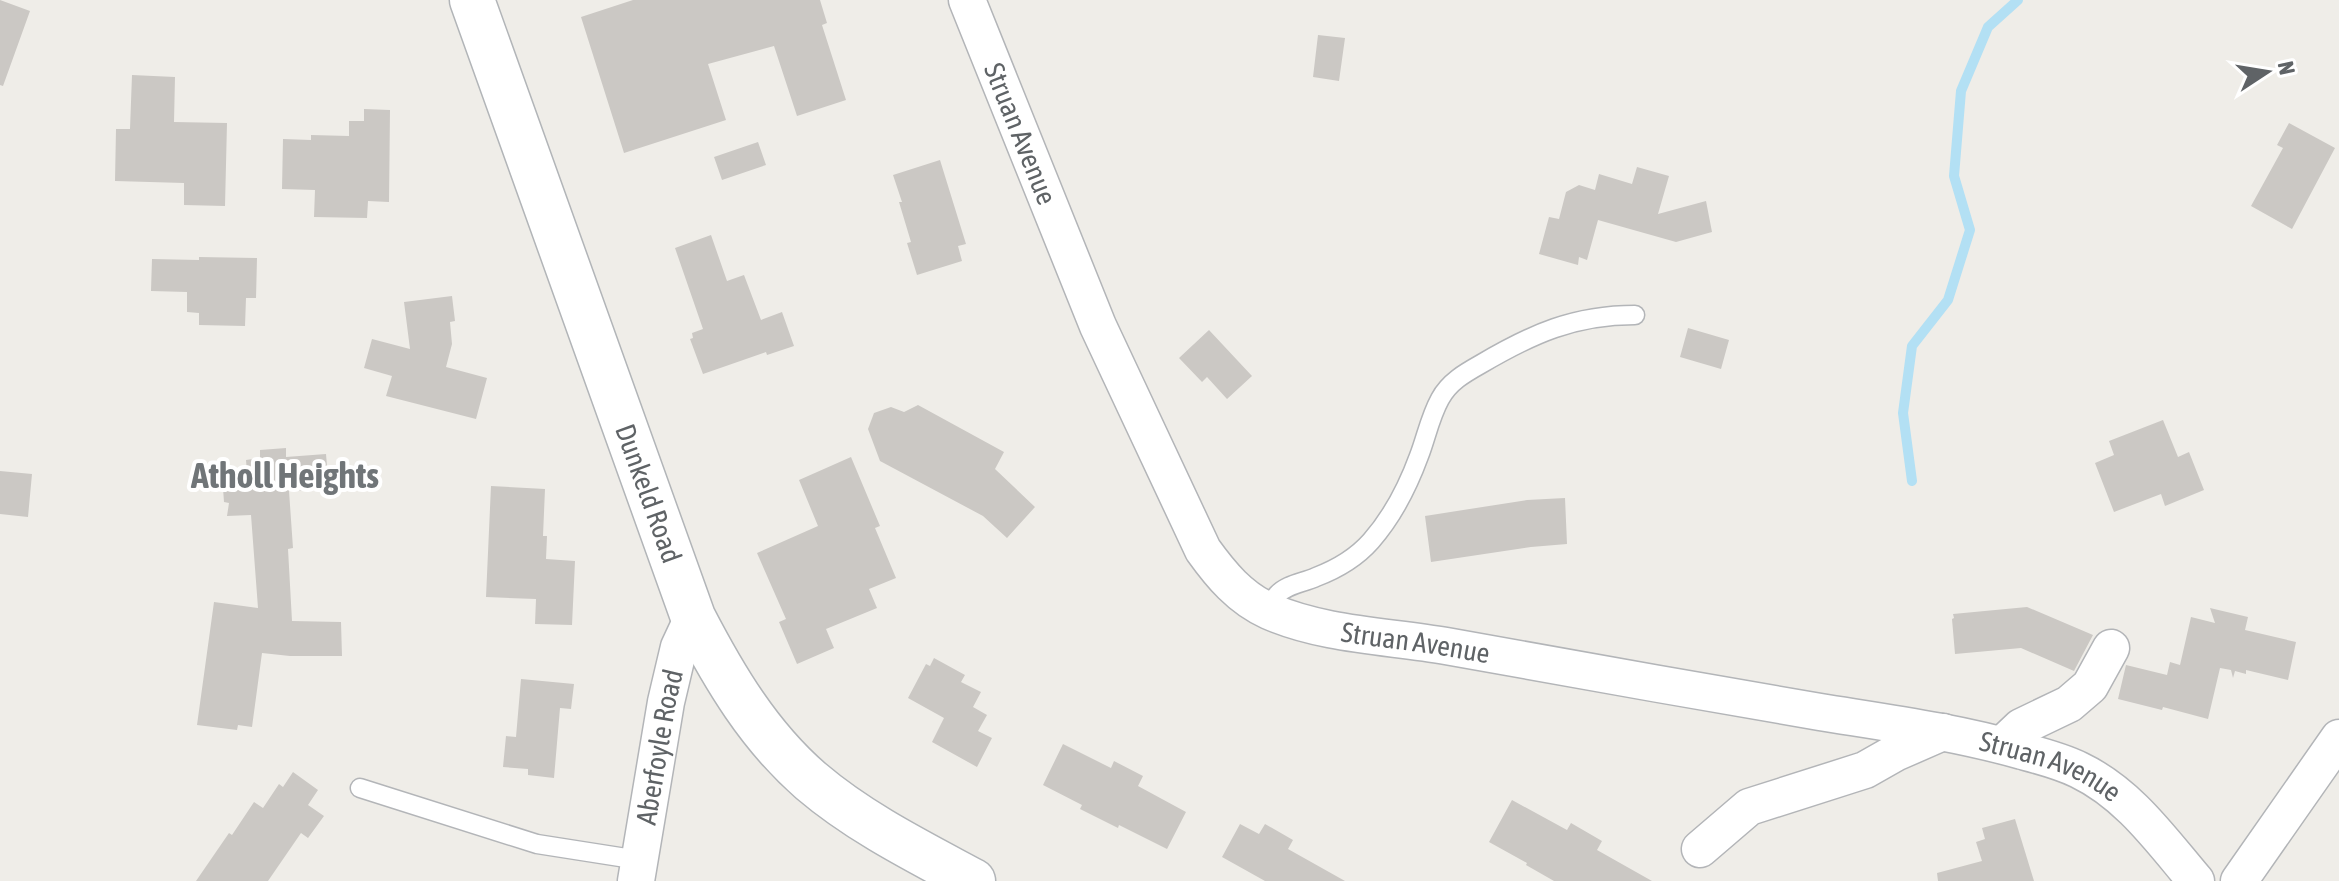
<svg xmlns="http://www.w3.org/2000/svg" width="2339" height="881" font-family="'Asap Condensed',sans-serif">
	<rect width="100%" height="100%" fill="#efede8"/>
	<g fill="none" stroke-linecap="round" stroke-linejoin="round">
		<path stroke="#b3e0f4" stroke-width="10" d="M 1912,481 L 1903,413 L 1912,346 L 1948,300 L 1970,230 L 1954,176 L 1961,91 L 1988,27 L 2018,0"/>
	</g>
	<path fill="#cbc8c4" d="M 0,0 L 30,11 L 3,86 L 0,85 Z
		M 633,0 L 820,0 L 827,23 L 822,25 L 846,100 L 797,116 L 774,46 L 708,64 L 726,120 L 624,153 L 581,17 Z
		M 1318,35 L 1345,38 L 1339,81 L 1313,77 Z
		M 132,75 L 175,77 L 174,122 L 227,123 L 225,206 L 184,205 L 184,183 L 115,181 L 116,129 L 130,129 Z
		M 364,109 L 390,110 L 389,202 L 368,201 L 367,218 L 314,217 L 315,190 L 282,189 L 283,139 L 311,140 L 311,135 L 349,136 L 349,121 L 364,121 Z
		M 2289,123 L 2335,148 L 2292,229 L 2251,206 L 2283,148 L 2277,145 Z
		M 758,142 L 766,165 L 722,180 L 714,157 Z
		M 940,160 L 966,244 L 958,246 L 962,261 L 917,275 L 907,243 L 911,242 L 899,202 L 902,202 L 893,175 Z
		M 1637,167 L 1669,176 L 1658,214 L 1706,201 L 1712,232 L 1676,242 L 1598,220 L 1587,260 L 1579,257 L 1578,265 L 1539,254 L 1549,217 L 1559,219 L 1566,192 L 1579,185 L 1595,190 L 1599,174 L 1632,184 Z
		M 711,235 L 727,281 L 744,275 L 761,320 L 782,312 L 794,346 L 767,355 L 766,352 L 703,374 L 690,339 L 693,338 L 692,333 L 703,329 L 675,248 Z
		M 199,257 L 257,258 L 256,298 L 246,298 L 245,326 L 199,325 L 199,313 L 187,312 L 187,292 L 151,291 L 152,259 L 199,260 Z
		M 452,296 L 455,321 L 450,322 L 452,344 L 446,367 L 487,378 L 476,419 L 386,396 L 392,376 L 364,368 L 372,339 L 410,349 L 404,302 Z
		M 1688,328 L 1729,340 L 1721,369 L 1680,357 Z
		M 1209,330 L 1252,376 L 1227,399 L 1207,377 L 1202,382 L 1179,358 Z
		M 918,405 L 1004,452 L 995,469 L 1035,507 L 1007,538 L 983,516 L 880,461 L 868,429 L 874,413 L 891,407 L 904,412 Z
		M 2163,420 L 2178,457 L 2189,452 L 2204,490 L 2165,506 L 2161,494 L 2114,512 L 2095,463 L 2114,455 L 2109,441 Z
		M 286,448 L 286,457 L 326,454 L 329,489 L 289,491 L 293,548 L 288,549 L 292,621 L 341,622 L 342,656 L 290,656 L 262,653 L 252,727 L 238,725 L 237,730 L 197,725 L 214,602 L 258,608 L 251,515 L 227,516 L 229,503 L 224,502 L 222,474 L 247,472 L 246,460 L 260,458 L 260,450 Z
		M 851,457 L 880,526 L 875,528 L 896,578 L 869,589 L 877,608 L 826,629 L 834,648 L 797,664 L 779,622 L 786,619 L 757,553 L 818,526 L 799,480 Z
		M 0,471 L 32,474 L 28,517 L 0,514 Z
		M 491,486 L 545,489 L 543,536 L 547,536 L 546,559 L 575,561 L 572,625 L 535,624 L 536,599 L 486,597 Z
		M 1565,498 L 1567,544 L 1531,547 L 1431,562 L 1425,516 L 1527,500 Z
		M 2027,607 L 2093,635 L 2074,671 L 2021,648 L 1955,654 L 1952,619 L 1954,618 L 1953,614 Z
		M 2210,608 L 2248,617 L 2245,630 L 2296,642 L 2288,680 L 2246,670 L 2246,674 L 2235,671 L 2233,678 L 2231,670 L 2220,668 L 2208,719 L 2163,707 L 2162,710 L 2118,699 L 2126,665 L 2167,675 L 2170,662 L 2180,665 L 2191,617 L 2215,623 Z
		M 934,658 L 965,675 L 961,682 L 981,692 L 973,707 L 987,715 L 978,731 L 992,738 L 977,767 L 932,742 L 944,718 L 908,698 L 926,664 L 930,666 Z
		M 521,679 L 574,684 L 571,709 L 560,708 L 554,778 L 528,775 L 528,769 L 503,767 L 506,736 L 516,737 Z
		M 1063,744 L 1111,768 L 1114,761 L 1143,776 L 1138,786 L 1186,812 L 1167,849 L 1119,825 L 1118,828 L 1080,809 L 1082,805 L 1043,785 Z
		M 293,772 L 318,790 L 308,805 L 324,816 L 308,838 L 301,833 L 268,881 L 196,881 L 229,833 L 232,835 L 254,802 L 263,808 L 279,784 L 283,787 Z
		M 1512,800 L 1567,830 L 1571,823 L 1602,841 L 1597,850 L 1652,881 L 1554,881 L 1526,865 L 1527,863 L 1489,842 Z
		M 2015,819 L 2034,881 L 1938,881 L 1937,873 L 1982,861 L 1976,842 L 1985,839 L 1982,828 Z
		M 1240,824 L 1259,834 L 1265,824 L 1293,840 L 1288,849 L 1345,881 L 1265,881 L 1222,857 Z"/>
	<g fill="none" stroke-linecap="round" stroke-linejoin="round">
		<defs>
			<path id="lane" d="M 1267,610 C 1270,606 1273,599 1277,595 C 1287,584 1303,583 1316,577 C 1337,569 1356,558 1371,541 C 1392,517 1408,486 1419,456 C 1426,438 1430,417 1440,399 C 1449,382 1465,373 1481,364 C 1532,334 1574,315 1635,315
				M 360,788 L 537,844 L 639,860"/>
			<g id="street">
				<path id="s1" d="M 967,0 L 1098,326 L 1203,550 C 1221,575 1240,598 1269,611 C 1324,635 1388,636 1446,646 C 1571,668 1695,691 1820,712 C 1888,723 1956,732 2022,751 C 2041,756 2061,761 2079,770 C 2129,794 2161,840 2196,881"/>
				<path d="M 2002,745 L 2021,727 L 2069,704 L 2090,686 L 2111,648"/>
				<path d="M 1700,849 L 1749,807 L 1865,770 L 1895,753 L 1943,732"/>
				<path id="s2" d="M 636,881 L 666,702 L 679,647 L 693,617"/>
				<path d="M 2239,881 L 2339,738"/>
			</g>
			<g id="secondary">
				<path id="s3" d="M 472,0 L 693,617 C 724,677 759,736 811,781 C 859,822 917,851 973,881"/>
			</g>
		</defs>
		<use href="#lane" stroke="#b3b5b8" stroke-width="21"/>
		<use href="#street" stroke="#b3b5b8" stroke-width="39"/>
		<use href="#secondary" stroke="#b2b5b8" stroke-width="47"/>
		<use href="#lane" stroke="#fff" stroke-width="18"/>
		<use href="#street" stroke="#fff" stroke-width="36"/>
		<use href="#secondary" stroke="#fff" stroke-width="44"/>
	</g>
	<g text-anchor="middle" stroke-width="8" stroke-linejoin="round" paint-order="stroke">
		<g font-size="28" fill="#5f6366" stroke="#fff">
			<text dy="10" stroke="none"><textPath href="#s1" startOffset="144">Struan Avenue</textPath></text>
			<text dy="10" stroke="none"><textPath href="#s3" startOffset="524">Dunkeld Road</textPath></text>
			<text dy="10" stroke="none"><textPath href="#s1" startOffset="840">Struan Avenue</textPath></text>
			<text dy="10" stroke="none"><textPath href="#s2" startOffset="136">Aberfoyle Road</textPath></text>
			<text dy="10" stroke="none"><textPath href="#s1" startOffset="1488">Struan Avenue</textPath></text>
		</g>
		<g font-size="36" font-weight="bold" fill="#707578" stroke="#fff">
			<text x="285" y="488">Atholl Heights</text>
		</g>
	</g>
	<g transform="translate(2267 72) rotate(78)" stroke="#ffffff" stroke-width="6" paint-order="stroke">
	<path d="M0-6L14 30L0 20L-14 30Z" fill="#5f6366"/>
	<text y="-12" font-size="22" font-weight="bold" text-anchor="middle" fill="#5f6366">N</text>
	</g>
</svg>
